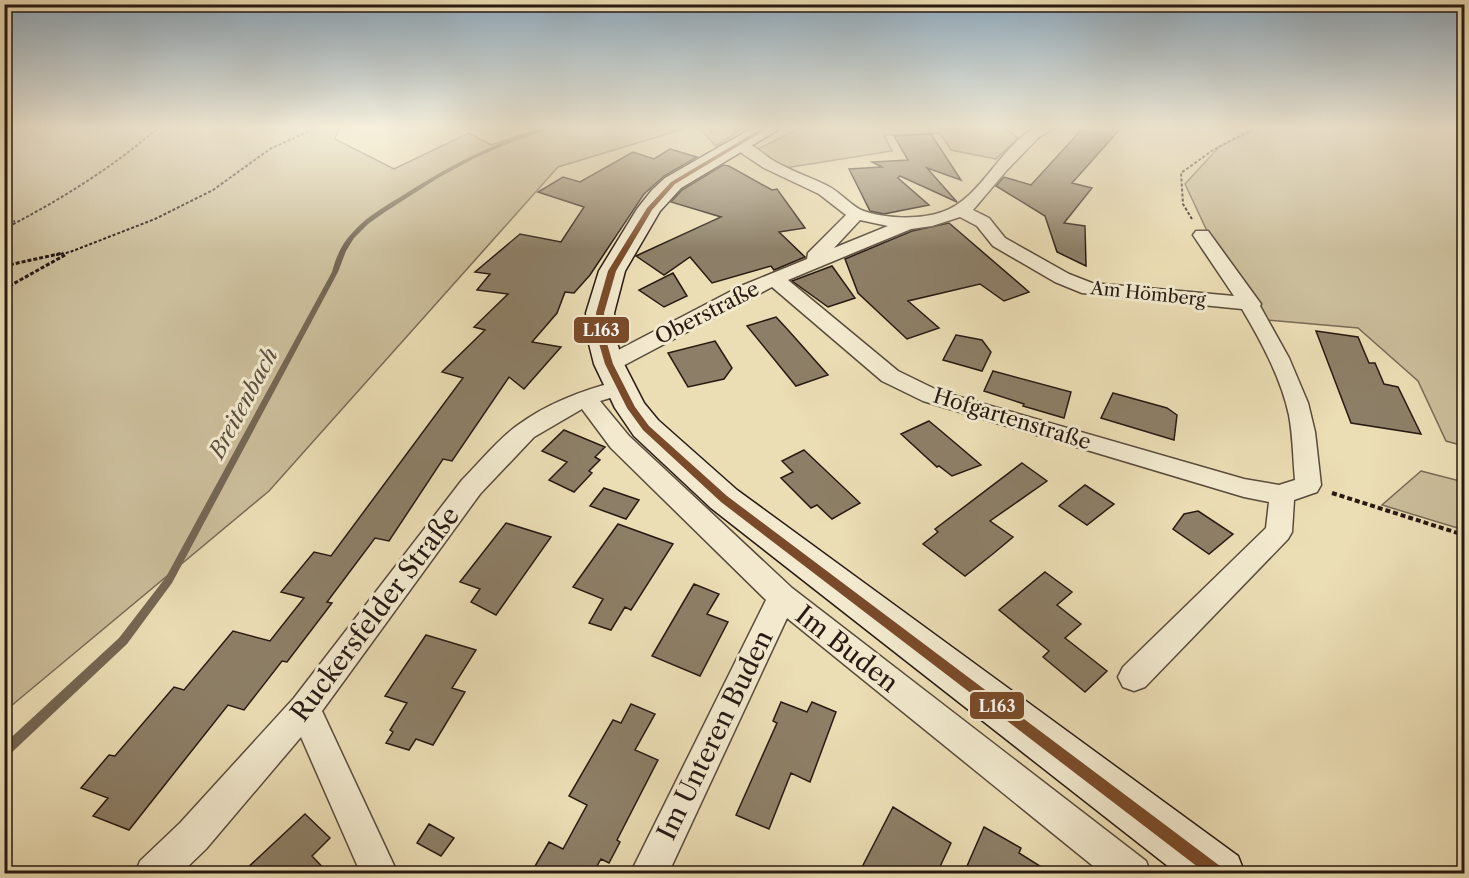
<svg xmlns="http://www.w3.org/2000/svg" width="1469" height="878" font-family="'Libre Caslon Text',serif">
	<rect width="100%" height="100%" fill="#ebddb4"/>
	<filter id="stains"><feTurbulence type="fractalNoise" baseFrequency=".00333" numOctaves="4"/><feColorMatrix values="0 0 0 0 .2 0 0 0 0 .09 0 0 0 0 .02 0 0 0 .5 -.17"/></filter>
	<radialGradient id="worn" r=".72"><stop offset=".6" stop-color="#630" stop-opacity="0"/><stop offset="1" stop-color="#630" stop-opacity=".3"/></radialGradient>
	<path fill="#cabc99" stroke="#796b56" stroke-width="1.5" d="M 5,127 L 339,127 L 335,139 L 394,169 L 469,133 L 491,145 L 545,127 L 690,127 L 558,167 L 269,491 L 5,711 Z
		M 698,127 L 745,127 L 716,146 Z
		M 802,127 L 1003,127 L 1018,138 L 996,159 L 951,150 L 940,133 L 884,135 L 892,151 L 785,168 L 756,150 Z
		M 1259,127 L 1464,127 L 1464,446 L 1446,441 L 1418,381 L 1358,328 L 1267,320 L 1207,231 L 1185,184 L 1219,147 Z
		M 1421,471 L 1464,482 L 1464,530 L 1382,505 Z"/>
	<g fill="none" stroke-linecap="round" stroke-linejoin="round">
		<path fill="#756753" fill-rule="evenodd" d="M 546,127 L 554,127 L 514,141 L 475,158 L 438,178 L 385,212 L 368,224 L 354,238 L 346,251 L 338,272 L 172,583 L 127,644 L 8,756 L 4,757 L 4,744 L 119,638 L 166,577 L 332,272 C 336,257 342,243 353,232 C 367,216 387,205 405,194 C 449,166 495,142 546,127 Z"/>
	</g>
	<path fill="#8d7f67" stroke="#281a13" stroke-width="1.5" d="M 1084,127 L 1122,127 L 1072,183 L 1092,188 L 1064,223 L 1085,226 L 1086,266 L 1057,252 L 1045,216 L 996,186 L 1004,177 L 1031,185 Z
		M 931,134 L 961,180 L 927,168 L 957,202 L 900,176 L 898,178 L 929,205 L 884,214 L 870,211 L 849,169 L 882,167 L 872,162 L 908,160 L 894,136 Z
		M 670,149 L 697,157 L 664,176 L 644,194 L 590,275 L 574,293 L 565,292 L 557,313 L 532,342 L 561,347 L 524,389 L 509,377 L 452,461 L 443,459 L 389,541 L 375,538 L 327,602 L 332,603 L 287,662 L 282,661 L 244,710 L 228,705 L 129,830 L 93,816 L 108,798 L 81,788 L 109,755 L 115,756 L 174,687 L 184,690 L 233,631 L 270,641 L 304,598 L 281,592 L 314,552 L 331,556 L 463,378 L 442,372 L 485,330 L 474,327 L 508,294 L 477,290 L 490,274 L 475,272 L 520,234 L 561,242 L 584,207 L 538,192 L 563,177 L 580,182 L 633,152 L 654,159 Z
		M 723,165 L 729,166 L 772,190 L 777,189 L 805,228 L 779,232 L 805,257 L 774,270 L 771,266 L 712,283 L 690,257 L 664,275 L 636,256 L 721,217 L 671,202 L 682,190 Z
		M 949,223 L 1029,292 L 1004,301 L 980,284 L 908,301 L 939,328 L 907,339 L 858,293 L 845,259 L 912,231 Z
		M 832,266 L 855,298 L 828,307 L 792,281 Z
		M 673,273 L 687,296 L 664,307 L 639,290 Z
		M 776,317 L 788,330 L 828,375 L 796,386 L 747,326 Z
		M 1316,331 L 1358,337 L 1369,363 L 1375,363 L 1384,384 L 1398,387 L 1421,434 L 1351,423 Z
		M 956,335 L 982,340 L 991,352 L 982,371 L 943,360 Z
		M 715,341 L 732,368 L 724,379 L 688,387 L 668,353 Z
		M 993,371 L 1071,392 L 1064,418 L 1023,406 L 1024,404 L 984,391 Z
		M 1113,393 L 1167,408 L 1177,415 L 1174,440 L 1101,418 Z
		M 929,421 L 941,431 L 981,465 L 952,476 L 939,466 L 937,467 L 901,434 Z
		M 564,430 L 605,447 L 595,457 L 600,460 L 589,471 L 592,473 L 574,492 L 549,480 L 567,462 L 542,451 Z
		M 804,450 L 860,503 L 832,519 L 817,505 L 811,508 L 781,478 L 793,472 L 782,461 Z
		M 1022,463 L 1047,481 L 990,521 L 1013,537 L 994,553 L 965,576 L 923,544 L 938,532 L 935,529 Z
		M 1085,485 L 1114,504 L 1087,525 L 1059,506 Z
		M 604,488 L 639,500 L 626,519 L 590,506 Z
		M 1198,511 L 1233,534 L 1209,554 L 1173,529 L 1184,514 Z
		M 506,523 L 551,537 L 496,615 L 471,602 L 480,589 L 460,582 Z
		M 618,524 L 673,544 L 631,610 L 625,607 L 611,630 L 589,623 L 603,599 L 573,587 Z
		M 1045,572 L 1072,592 L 1057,605 L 1081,624 L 1065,638 L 1107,671 L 1085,692 L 1043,657 L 1049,651 L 999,610 Z
		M 694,584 L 719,594 L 707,614 L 728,622 L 700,676 L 652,656 Z
		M 426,635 L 476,650 L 452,688 L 465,692 L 433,745 L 416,739 L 409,750 L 386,743 L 393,732 L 390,730 L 407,703 L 385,696 Z
		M 781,702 L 807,712 L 812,702 L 836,712 L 810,782 L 791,773 L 769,829 L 736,815 L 777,723 L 773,721 Z
		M 631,704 L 655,714 L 635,750 L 658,760 L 617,840 L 620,842 L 609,863 L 601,859 L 593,873 L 531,873 L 549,842 L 563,849 L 587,805 L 569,796 L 613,720 L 621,723 Z
		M 893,807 L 951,843 L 937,873 L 859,873 Z
		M 305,814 L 330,838 L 312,856 L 328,873 L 242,873 Z
		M 429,824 L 454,838 L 441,856 L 417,843 Z
		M 984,827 L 1021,848 L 1019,853 L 1051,873 L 964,873 Z"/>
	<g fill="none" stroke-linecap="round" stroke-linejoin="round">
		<defs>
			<path id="street" d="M 1036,127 L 1055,127 L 1038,138 L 1006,171 L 973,210 L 989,218 L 1005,238 L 1069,274 L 1092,283 L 1234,296 L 1193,235 L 1196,231 L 1208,231 L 1261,304 L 1260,306 L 1289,358 L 1308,403 L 1315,432 L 1321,485 L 1317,492 L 1294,500 L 1292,532 L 1288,539 L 1145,687 L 1134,691 L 1123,687 L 1118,677 L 1123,667 L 1266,528 L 1269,502 L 1244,497 L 923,401 L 882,381 L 772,287 L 617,369 L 609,371 L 601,369 L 598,364 L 601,359 L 741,286 L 807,259 L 808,253 L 846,215 L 819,194 L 764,168 L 734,148 L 731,145 L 734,142 C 748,138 762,154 774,161 C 791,171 810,177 828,186 C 840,192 849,204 861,210 C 883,219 920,220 942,212 C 981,199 999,147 1036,127 ZM 960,217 L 977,226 L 993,246 L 1055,282 L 1082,293 L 1242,309 C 1261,341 1281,378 1289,415 C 1293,436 1293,458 1295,480 L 1279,485 L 1244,479 L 939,391 L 898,371 L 788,280 L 911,229 L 932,226 ZM 860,220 L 888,226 L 834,248 Z
				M 619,381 L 627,383 L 630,388 L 627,393 L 600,401 L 629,436 L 792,588 L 1146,861 L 1151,874 L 1103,874 L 787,618 L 668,874 L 630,874 L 766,600 L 611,448 L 582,409 L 534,437 L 480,494 L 322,711 L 398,874 L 361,874 L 301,737 L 206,849 L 180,874 L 135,874 L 140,861 L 180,823 L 294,698 L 462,480 C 480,462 497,440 518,425 C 548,403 583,390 619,381 Z"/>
			<path id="secondary" d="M 754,127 L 779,127 L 776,131 L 681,188 L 660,211 L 625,271 L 614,313 L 616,340 L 624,364 L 644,403 L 658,420 L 737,490 L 1238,856 L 1245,874 L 1178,874 L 711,508 L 634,436 L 615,408 L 594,364 L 588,340 L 586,313 L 599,271 L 637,209 L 652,190 L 665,178 Z"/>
		</defs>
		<use href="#street" stroke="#594b3b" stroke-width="3"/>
		<use href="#secondary" stroke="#281a13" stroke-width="3"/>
		<path stroke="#281a13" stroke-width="2" stroke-dasharray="3 2" stroke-linecap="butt" d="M 706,127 L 713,134
			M 4,128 L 12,127
			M 1192,219 L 1183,204 L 1181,173 L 1213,150 L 1256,127
			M 4,225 L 15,221
			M 4,229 C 60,200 112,168 159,127
			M 56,255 L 70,252 L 155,219 L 213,190 L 270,149 L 318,127"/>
		<path stroke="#281a13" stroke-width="3" stroke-dasharray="4 2" stroke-linecap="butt" d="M 4,266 L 63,253
			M 4,289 L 65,255"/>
		<path stroke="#281a13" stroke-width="4" stroke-dasharray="5 3" stroke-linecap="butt" d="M 1332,493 L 1464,535"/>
		<use href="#street" fill="#f2e9ce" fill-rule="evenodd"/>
		<use href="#secondary" fill="#f2e9ce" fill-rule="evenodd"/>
		<defs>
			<path id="bus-1" d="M 764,127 L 770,127 L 675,184 L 652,210 L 616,271 L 604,313 L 606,340 L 613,364 L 635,407 L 649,426 L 727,496 L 1224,869 L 1226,874 L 1207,874 L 721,502 L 643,430 L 627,408 L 605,364 L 598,340 L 596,313 L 608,271 L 647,208 L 671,182 Z"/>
		</defs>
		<use href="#bus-1" stroke="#f2e9ce" stroke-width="5"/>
		<use href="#bus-1" fill="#7a4b2a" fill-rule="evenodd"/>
	</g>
	<linearGradient id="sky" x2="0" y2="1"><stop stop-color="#8faabd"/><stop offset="0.51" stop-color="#f6f0dd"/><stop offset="1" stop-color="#f6f0dd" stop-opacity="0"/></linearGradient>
	<rect width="1469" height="250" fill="url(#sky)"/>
	<g text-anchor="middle" stroke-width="6" stroke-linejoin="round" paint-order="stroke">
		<g font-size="18" fill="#281a13" stroke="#f2e9ce">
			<text transform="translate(1148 294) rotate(6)" y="6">Am Hömberg</text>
		</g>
		<g font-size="21" fill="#281a13" stroke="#f2e9ce">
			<text transform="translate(707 313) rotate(-27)" y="7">Oberstraße</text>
			<text transform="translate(1012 419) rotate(17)" y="7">Hofgartenstraße</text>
		</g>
		<g font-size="22" font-style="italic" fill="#5c4e3d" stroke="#f2e9ce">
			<text transform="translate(243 403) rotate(-62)" y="8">Breitenbach</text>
		</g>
		<g font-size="26" fill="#281a13" stroke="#f2e9ce">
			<text transform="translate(375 614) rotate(-53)" y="9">Ruckersfelder Straße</text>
			<text transform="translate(847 649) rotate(38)" y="9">Im Buden</text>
			<text transform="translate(715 735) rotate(-64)" y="9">Im Unteren Buden</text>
		</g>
	</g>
	<g stroke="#f2e9ce" stroke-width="2">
		<rect x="573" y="316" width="57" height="28" rx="6" fill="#7a4b2a"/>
		<rect x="969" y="691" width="56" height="29" rx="6" fill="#7a4b2a"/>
	</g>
	<g font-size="16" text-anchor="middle" font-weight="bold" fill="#fff">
		<text x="601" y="336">L163</text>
		<text x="997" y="712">L163</text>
	</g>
	<rect width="1469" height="878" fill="none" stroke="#ebddb4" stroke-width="24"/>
	<rect x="6" y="6" width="1457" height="866" fill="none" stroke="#281a13" stroke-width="3"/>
	<rect x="12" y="12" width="1445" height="854" fill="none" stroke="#281a13" stroke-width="1.5"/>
	<rect width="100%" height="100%" filter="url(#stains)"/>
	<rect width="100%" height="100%" fill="url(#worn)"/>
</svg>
